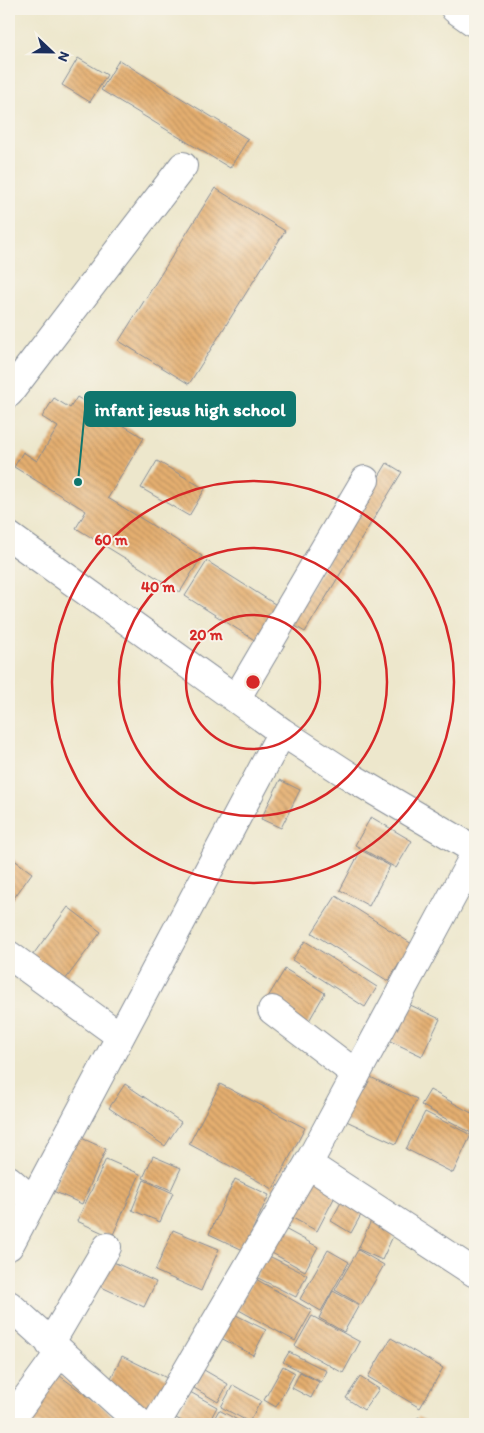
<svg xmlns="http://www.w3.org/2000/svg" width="484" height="1433" font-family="Itim,sans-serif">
	<defs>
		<pattern id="building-back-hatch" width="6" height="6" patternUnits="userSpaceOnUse" patternTransform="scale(1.25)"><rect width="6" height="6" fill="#e5af70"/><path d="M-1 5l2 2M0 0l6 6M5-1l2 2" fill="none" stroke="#b98f5f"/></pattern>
	</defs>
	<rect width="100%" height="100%" fill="#f7f3e8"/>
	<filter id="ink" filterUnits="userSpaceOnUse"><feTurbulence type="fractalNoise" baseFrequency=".02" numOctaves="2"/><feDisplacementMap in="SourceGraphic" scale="10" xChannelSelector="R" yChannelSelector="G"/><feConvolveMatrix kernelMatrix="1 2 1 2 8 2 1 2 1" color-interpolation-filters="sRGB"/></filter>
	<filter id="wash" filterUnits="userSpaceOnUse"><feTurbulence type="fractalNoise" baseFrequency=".0096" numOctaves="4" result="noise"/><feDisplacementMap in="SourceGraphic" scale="20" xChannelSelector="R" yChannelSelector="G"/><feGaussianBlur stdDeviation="1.12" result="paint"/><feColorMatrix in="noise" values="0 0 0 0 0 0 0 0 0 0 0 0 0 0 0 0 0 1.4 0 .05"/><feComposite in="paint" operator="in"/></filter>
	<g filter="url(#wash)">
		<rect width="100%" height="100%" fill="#ede7cc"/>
		<g id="blocks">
			<path fill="url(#building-back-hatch)" d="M 78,58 L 107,75 L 90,102 L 62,85 Z
				M 119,60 L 248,139 L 230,168 L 101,90 Z
				M 215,188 L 285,231 L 189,384 L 119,341 Z
				M 77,397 L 144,438 L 108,498 L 202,556 L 180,592 L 76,528 L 86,511 L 14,467 L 23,452 L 37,461 L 58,427 L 42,417 L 54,398 L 70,408 Z
				M 157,461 L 205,489 L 189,516 L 141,488 Z
				M 387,463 L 402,472 L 305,632 L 290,623 Z
				M 207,561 L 278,606 L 256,641 L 185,596 Z
				M 280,780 L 300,790 L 281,828 L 261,819 Z
				M 371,817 L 412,841 L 396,868 L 355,845 Z
				M 361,850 L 390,866 L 369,906 L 340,890 Z
				M 13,859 L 32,873 L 9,905 L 9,865 Z
				M 336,896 L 412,944 L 388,981 L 312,933 Z
				M 68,907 L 101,932 L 65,980 L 32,956 Z
				M 305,941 L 377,987 L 365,1007 L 292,960 Z
				M 285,969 L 325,993 L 306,1026 L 265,1002 Z
				M 406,1003 L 440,1019 L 422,1056 L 388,1040 Z
				M 364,1074 L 417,1099 L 396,1144 L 342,1119 Z
				M 125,1084 L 181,1122 L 165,1146 L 109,1108 Z
				M 220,1084 L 305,1128 L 273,1189 L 189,1144 Z
				M 430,1090 L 475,1115 L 475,1130 L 473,1134 L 421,1105 Z
				M 425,1112 L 471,1135 L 453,1173 L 406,1149 Z
				M 77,1136 L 106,1149 L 82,1204 L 53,1191 Z
				M 153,1156 L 181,1168 L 171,1190 L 143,1178 Z
				M 106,1159 L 140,1174 L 112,1237 L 77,1221 Z
				M 313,1167 L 342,1183 L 317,1231 L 287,1215 Z
				M 235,1179 L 269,1195 L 243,1250 L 209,1234 Z
				M 144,1180 L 173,1193 L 160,1222 L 132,1210 Z
				M 346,1193 L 367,1204 L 351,1233 L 331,1221 Z
				M 376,1210 L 400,1221 L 382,1260 L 358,1249 Z
				M 283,1228 L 318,1247 L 305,1271 L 270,1252 Z
				M 173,1230 L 219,1249 L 201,1291 L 155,1271 Z
				M 328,1250 L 349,1262 L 321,1311 L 300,1299 Z
				M 358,1250 L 384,1265 L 361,1305 L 335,1290 Z
				M 267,1255 L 307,1275 L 296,1297 L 256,1277 Z
				M 105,1258 L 156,1282 L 144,1307 L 93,1283 Z
				M 254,1278 L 312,1311 L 295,1341 L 237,1309 Z
				M 333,1291 L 359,1305 L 344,1332 L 319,1318 Z
				M 232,1313 L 266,1330 L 253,1355 L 219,1337 Z
				M 312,1316 L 360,1342 L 343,1373 L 295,1346 Z
				M 391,1338 L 443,1368 L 420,1408 L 368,1377 Z
				M 289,1352 L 327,1371 L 321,1382 L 283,1362 Z
				M 122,1356 L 171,1380 L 155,1414 L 105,1390 Z
				M 283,1366 L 295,1373 L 276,1407 L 264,1400 Z
				M 204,1370 L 228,1384 L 218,1402 L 194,1388 Z
				M 300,1372 L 319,1382 L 311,1398 L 292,1388 Z
				M 56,1373 L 125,1424 L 18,1424 Z
				M 360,1377 L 379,1389 L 364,1410 L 346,1398 Z
				M 233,1385 L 261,1401 L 249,1422 L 221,1407 Z
				M 190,1392 L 217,1407 L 208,1424 L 187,1424 L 176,1418 Z
				M 219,1410 L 245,1424 L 211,1424 Z
				M 418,1417 L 432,1424 L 414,1424 Z"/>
		</g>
	</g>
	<g filter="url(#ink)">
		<use href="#blocks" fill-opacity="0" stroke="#848b95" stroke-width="1"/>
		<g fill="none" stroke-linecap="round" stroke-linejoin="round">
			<defs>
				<path id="minor" d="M 455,9 L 475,23
					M 9,393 L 183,166
					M 9,536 L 282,732 L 356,780 L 475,850
					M 236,699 L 365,480
					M 9,955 L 120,1036
					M 272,1010 L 356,1074
					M 308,1164 L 475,1273
					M 9,1180 L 33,1201
					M 9,1246 L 282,732
					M 9,1305 L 141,1424
					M 50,1344 L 107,1247
					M 9,1422 L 60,1352
					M 156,1424 L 308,1164 L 475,854"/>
			</defs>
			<use href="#minor" stroke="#848b95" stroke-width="30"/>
			<use href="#minor" stroke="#fff" stroke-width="28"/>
		</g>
	</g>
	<g fill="none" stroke="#d62828" stroke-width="2.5">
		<circle cx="253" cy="682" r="67"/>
		<circle cx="253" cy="682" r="134"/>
		<circle cx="253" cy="682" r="201"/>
	</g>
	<circle cx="253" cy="682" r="8" fill="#d62828" stroke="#f7f3e8" stroke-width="2.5"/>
	<g font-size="15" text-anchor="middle" font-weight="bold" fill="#d62828" stroke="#f7f3e8" stroke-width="4" stroke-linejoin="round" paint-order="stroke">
		<text x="111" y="545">60 m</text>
		<text x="158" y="592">40 m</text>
		<text x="206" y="640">20 m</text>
	</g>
	<path fill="none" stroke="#0f766e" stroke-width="2" d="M78 482L85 409"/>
	<circle fill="#0f766e" stroke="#f7f3e8" stroke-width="2" cx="78" cy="482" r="5"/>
	<rect fill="#0f766e" stroke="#0f766e" stroke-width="2" x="85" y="392" width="210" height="34" rx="5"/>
	<g font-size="19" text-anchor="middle" font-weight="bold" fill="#fff">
		<text x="190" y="416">infant jesus high school</text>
	</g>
	<rect width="484" height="1433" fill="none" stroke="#f7f3e8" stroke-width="30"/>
	<g transform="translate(52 52) rotate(112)" stroke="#f7f3e8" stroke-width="4" paint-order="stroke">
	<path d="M0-4L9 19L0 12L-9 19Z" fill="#1b2f5e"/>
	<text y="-8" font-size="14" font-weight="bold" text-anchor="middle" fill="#1b2f5e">N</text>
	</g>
</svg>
